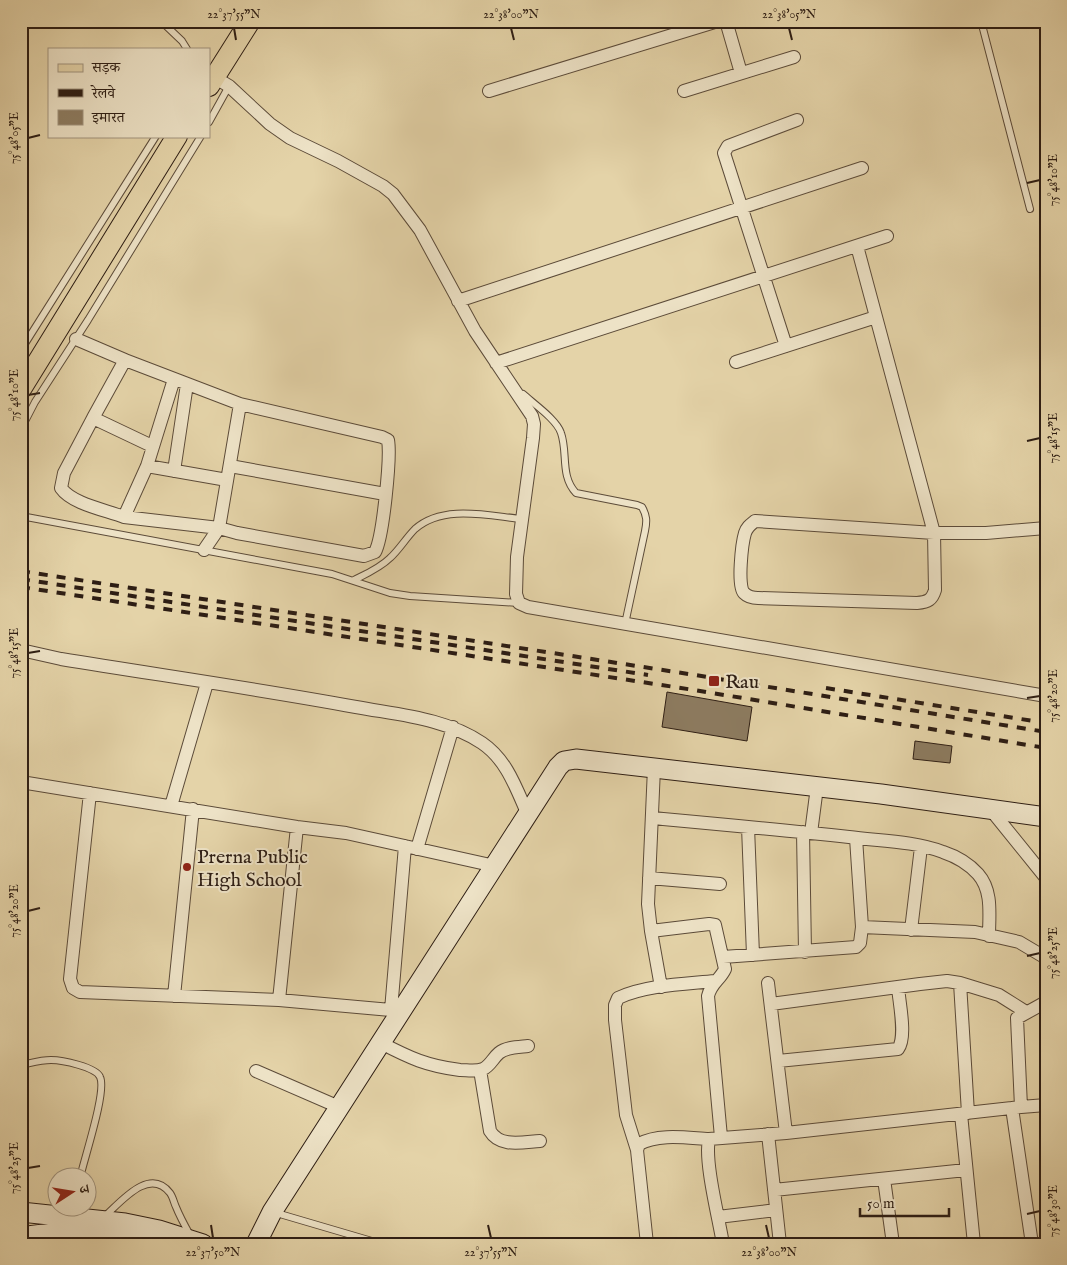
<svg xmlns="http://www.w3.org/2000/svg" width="1067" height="1265" font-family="'IM FELL English','Noto Serif Devanagari',serif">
	<rect width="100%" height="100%" fill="#e4d3a8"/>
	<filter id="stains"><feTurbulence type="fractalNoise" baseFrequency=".004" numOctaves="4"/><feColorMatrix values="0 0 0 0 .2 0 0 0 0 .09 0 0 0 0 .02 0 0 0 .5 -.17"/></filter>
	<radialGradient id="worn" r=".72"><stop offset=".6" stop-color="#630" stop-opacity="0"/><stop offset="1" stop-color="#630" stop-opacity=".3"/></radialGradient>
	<path fill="#8d7c61" stroke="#2e1e14" d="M 667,692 L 752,707 L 747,741 L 662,727 Z
		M 915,741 L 952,746 L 950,763 L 913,759 Z"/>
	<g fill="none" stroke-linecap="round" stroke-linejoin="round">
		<defs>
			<path id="lane" d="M 161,21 L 182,41 L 187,49
				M 981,21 L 1030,209
				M 209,122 L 229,86
				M 21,350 L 156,136
				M 523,394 C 534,404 557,420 561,433 C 568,453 560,476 576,493 L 637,505 L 642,507 C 647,516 647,521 645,531 L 625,624
				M 21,429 L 35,402 L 88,320 L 201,136
				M 21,516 L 332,574 L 390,593 L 410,596 L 519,603
				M 354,580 C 366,574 380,568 390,558 C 399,550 406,538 415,529 C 443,504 489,516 522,519
				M 21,1065 C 31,1063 41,1060 51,1060 C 62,1060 96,1067 100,1077 C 107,1091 84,1159 80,1178
				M 273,1212 L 382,1244
				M 104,1217 C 120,1203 149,1166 170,1193 C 173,1197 174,1203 176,1207 C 180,1217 185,1226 190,1235"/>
			<path id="street" d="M 479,21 L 489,21
				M 726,21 L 741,73
				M 214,77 L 229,86 L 270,124 L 290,138 L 338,161 L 383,186 L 393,194 L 420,230 L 475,331 L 532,416 L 534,424 L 533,438 L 517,557 L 516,594 L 519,603 L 528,607 L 1046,696
				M 489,91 L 718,21
				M 684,91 L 794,57
				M 857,246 L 934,533 L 935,590 C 932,600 928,602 917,603 L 758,598 C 753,598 748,597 744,593 C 737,586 742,543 745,533 C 747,527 750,525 755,521 L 934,533 L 986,533 L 1046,528
				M 458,301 L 862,168
				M 76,339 L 125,360 L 93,418 L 152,446
				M 786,346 L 724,153 L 728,146 L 797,120
				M 125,360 L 240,404 L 382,437 L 388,440 C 391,457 383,538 375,552 L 364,556 L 237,533 L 219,528 L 204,550
				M 736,362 L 876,317
				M 496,363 L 887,236
				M 174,379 L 147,466 L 124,517 L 219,528 L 240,404
				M 93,418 L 64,473 L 61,488 C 72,504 106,510 124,517
				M 147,466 L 227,480
				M 230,466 L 385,494
				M 174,471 L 187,384
				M 21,650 L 61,659 C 159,675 258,689 356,707 C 399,715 445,718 482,743 C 507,760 516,788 528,815
				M 654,768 L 648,904 L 651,931 L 661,987
				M 21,782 L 297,827 L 346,833 L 495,866
				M 90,793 L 70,979 L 73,988 L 80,992 L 279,1000 L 402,1011
				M 171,806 L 207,683
				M 991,810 L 1046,878
				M 652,818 C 717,824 783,830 849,837 C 879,841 914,841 943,852 C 955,856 969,864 978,874 C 993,891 989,915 989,936
				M 748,827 L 753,955
				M 803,832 L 805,952
				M 811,833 L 817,787
				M 417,849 L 453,727
				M 649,878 L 720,884
				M 862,927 L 975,932 L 1019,942 L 1046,958
				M 911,930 L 921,847
				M 651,931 L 709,924 L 715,925 L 725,969 C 720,980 711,983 708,996 L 721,1137
				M 723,957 L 856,947 L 860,943 L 862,927 L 856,838
				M 768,983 L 786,1133
				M 960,983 L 968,1113
				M 174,996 L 193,809
				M 279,1000 L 297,827
				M 771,1004 L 920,984 L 947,981 L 960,983 L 999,995 L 1026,1012
				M 391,1010 L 405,846
				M 381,1043 C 410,1058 427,1066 460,1070 C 467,1070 476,1072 483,1069 C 490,1066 493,1058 499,1053 C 506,1047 519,1047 528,1046
				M 778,1061 L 898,1049 C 907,1037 899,1002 898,987
				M 480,1070 L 490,1131 C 500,1148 523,1142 540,1141
				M 256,1071 L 339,1107
				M 1021,1107 L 1046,1105
				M 1012,1108 L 1032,1244
				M 961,1114 L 974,1244
				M 768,1134 L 780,1244
				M 637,1150 L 626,1115 L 615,1020 L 615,1005 L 618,998 C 645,985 686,984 715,981
				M 884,1179 L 893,1244
				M 774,1190 L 966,1170
				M 718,1217 L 776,1210
				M 647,1244 L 637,1150 L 639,1144 C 659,1133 688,1138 709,1139
				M 723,1244 C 719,1219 704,1161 709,1139 L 786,1133 L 1021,1107 L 1017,1018 L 1046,1002"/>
			<path id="secondary" d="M 21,1212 L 125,1223 L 159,1230 L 203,1244
				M 21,1237 C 63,1229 102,1237 143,1244
				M 256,1244 L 272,1212 L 558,767 L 564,761 L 576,759 L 881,794 L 1046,817"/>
			<path id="primary" d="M 209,86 L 250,21
				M 21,389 L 177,136"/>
		</defs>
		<use href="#lane" stroke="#5c4b39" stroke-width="8"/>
		<use href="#street" stroke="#5c4b39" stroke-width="14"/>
		<use href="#secondary" stroke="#2e1e14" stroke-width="21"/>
		<use href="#primary" stroke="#2e1e14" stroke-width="22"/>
		<use href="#lane" stroke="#ede2c6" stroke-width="6"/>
		<use href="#street" stroke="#ede2c6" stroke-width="12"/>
		<use href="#secondary" stroke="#ede2c6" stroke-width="19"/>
		<use href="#primary" stroke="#e4d3a8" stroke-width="20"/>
		<path stroke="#2e1e14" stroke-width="4" stroke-dasharray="9 9" stroke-linecap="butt" d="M 21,571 L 695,675 L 1046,732
			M 21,579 L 648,675
			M 21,587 L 694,690 L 1046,748
			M 826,688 L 1046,723"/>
	</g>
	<path fill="none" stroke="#2e1e14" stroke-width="2" d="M 234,28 L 236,40M 511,28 L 514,40M 789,28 L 792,40M 28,138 L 40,135M 1027,183 L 1040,180M 28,395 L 40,393M 1027,441 L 1040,438M 28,653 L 40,651M 1027,698 L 1040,696M 28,911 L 40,908M 1027,956 L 1040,953M 28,1168 L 40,1166M 1027,1214 L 1040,1211M 211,1225 L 213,1238M 488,1225 L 491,1238M 766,1225 L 769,1238"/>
	<g fill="#8f2418" stroke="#ede2c6" stroke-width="2">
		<rect x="708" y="675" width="12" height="12" rx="2.5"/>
		<circle cx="187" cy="867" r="5"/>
	</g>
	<g text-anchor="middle" stroke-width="4" stroke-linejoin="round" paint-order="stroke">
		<g font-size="20" fill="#2e1e14" stroke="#ede2c6" text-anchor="start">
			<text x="725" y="688">Rau</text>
			<text x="197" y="863">Prerna Public<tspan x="197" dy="23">High School</tspan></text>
		</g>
	</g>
	<rect width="1067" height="1265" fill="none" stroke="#e4d3a8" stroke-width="55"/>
	<rect x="48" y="48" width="162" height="90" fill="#ede2c6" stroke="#a1947f"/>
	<rect x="58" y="64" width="25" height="8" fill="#e4d3a8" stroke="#a1947f"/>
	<text x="92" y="72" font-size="15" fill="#2e1e14">सड़क</text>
	<rect x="58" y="89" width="25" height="8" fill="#2e1e14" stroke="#a1947f"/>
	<text x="92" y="98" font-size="15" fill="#2e1e14">रेलवे</text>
	<rect x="58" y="110" width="25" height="15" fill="#8d7c61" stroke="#a1947f"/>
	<text x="92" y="122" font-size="15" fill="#2e1e14">इमारत</text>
	<g transform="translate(72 1192) rotate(78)"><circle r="24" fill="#ede2c6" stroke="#a1947f"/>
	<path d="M0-4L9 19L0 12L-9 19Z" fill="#8f2418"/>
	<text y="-8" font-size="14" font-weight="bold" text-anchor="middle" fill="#2e1e14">उ</text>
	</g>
	<path d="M860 1208v8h89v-8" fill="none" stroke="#2e1e14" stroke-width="2.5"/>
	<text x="867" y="1208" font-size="15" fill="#2e1e14" stroke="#ede2c6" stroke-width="4" paint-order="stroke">50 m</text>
	<rect x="28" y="28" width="1012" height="1210" fill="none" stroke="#2e1e14" stroke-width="2"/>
	<g font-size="12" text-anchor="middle" fill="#2e1e14">
		<text x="234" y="18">22°37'55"N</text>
		<text x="511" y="18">22°38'00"N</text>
		<text x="789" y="18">22°38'05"N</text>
		<text transform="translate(14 138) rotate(-90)" y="4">75°48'05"E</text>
		<text transform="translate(1053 180) rotate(-90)" y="4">75°48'10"E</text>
		<text transform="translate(14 395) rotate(-90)" y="4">75°48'10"E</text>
		<text transform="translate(1053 438) rotate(-90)" y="4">75°48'15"E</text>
		<text transform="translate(14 653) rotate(-90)" y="4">75°48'15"E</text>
		<text transform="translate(1053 696) rotate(-90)" y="4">75°48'20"E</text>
		<text transform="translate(14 911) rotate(-90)" y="4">75°48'20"E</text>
		<text transform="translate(1053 953) rotate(-90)" y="4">75°48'25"E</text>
		<text transform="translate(14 1168) rotate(-90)" y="4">75°48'25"E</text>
		<text transform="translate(1053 1211) rotate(-90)" y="4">75°48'30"E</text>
		<text x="213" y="1256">22°37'50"N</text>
		<text x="491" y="1256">22°37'55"N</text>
		<text x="769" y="1256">22°38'00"N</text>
	</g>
	<rect width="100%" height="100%" filter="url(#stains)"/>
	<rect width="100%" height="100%" fill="url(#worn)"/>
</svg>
